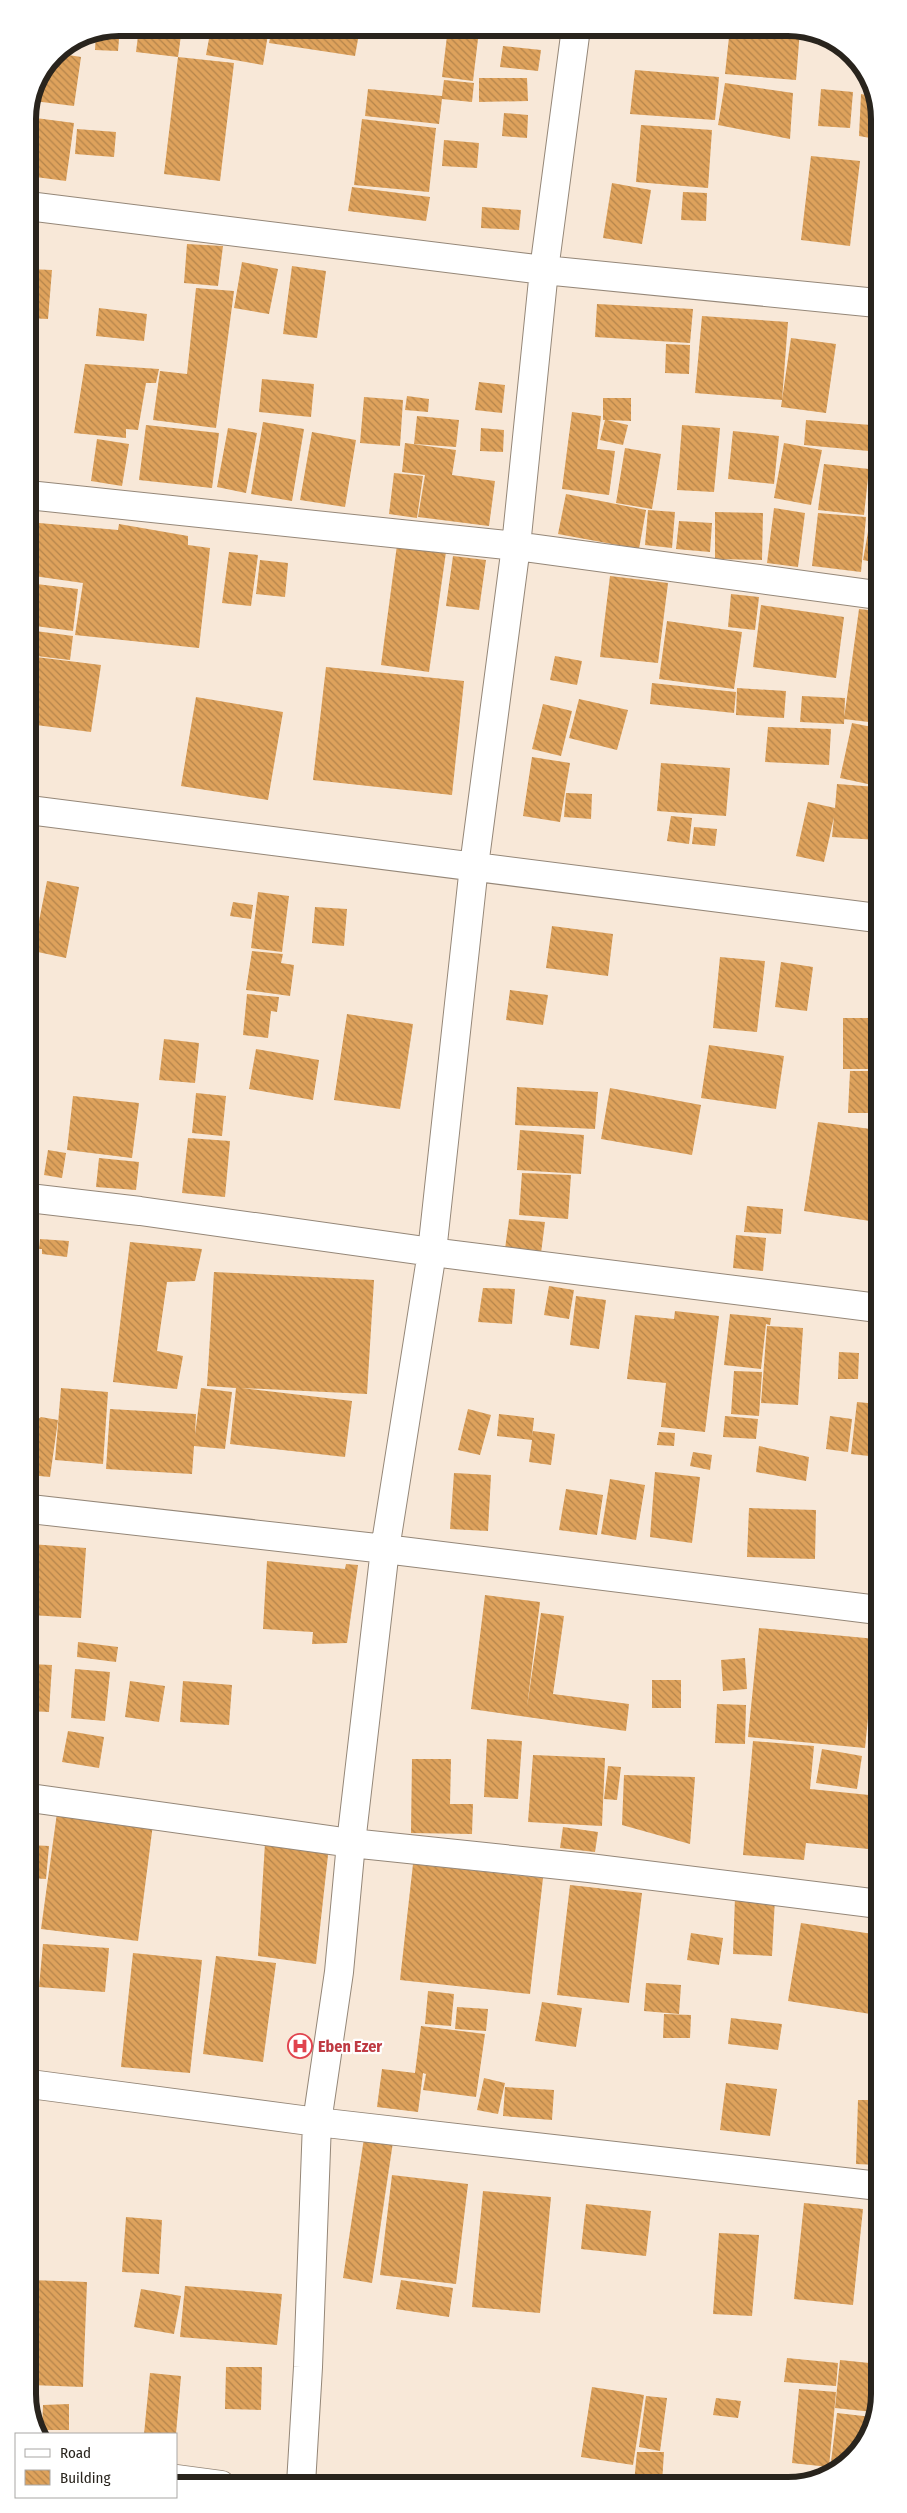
<svg xmlns="http://www.w3.org/2000/svg" width="907" height="2513" font-family="'Fira Sans Condensed',sans-serif">
	<defs>
		<pattern id="building-back-hatch" width="6" height="6" patternUnits="userSpaceOnUse" patternTransform="scale(1.25)"><rect width="6" height="6" fill="#dea25c"/><path d="M-1 5l2 2M0 0l6 6M5-1l2 2" fill="none" stroke="#b4844b"/></pattern>
	</defs>
	<rect width="100%" height="100%" fill="#f8e8d8"/>
	<path fill="url(#building-back-hatch)" d="M 120,28 L 118,51 L 95,50 L 96,32 Z
		M 139,28 L 182,28 L 178,57 L 136,52 Z
		M 211,28 L 269,28 L 263,65 L 206,55 Z
		M 272,28 L 360,28 L 355,56 L 269,43 Z
		M 422,28 L 446,28 L 446,33 L 422,30 Z
		M 730,28 L 794,28 L 800,30 L 796,80 L 725,74 Z
		M 447,36 L 478,39 L 473,81 L 442,77 Z
		M 503,46 L 541,50 L 538,71 L 500,67 Z
		M 56,53 L 81,57 L 74,106 L 34,101 Z
		M 178,57 L 234,63 L 220,181 L 164,174 Z
		M 635,70 L 719,77 L 715,120 L 630,114 Z
		M 479,78 L 527,78 L 528,101 L 479,102 Z
		M 444,80 L 474,83 L 472,102 L 442,99 L 439,124 L 365,116 L 368,89 L 442,96 Z
		M 725,83 L 793,93 L 790,139 L 718,125 Z
		M 821,89 L 853,92 L 850,128 L 818,126 Z
		M 861,94 L 876,97 L 876,139 L 859,136 Z
		M 504,113 L 528,115 L 527,138 L 502,136 Z
		M 28,117 L 74,123 L 66,181 L 28,176 Z
		M 362,119 L 436,128 L 429,192 L 354,185 Z
		M 641,125 L 712,130 L 708,188 L 636,182 Z
		M 77,129 L 116,132 L 114,157 L 75,154 Z
		M 444,140 L 479,143 L 477,168 L 442,166 Z
		M 811,156 L 860,161 L 850,246 L 801,240 Z
		M 612,183 L 651,190 L 642,244 L 603,238 Z
		M 352,187 L 430,197 L 426,221 L 348,211 Z
		M 683,192 L 707,193 L 706,221 L 681,220 Z
		M 482,207 L 521,210 L 519,230 L 481,228 Z
		M 187,244 L 223,246 L 218,286 L 184,283 Z
		M 242,262 L 278,269 L 269,314 L 234,308 Z
		M 292,266 L 326,271 L 317,338 L 283,334 Z
		M 28,269 L 52,270 L 48,319 L 28,318 Z
		M 196,288 L 234,291 L 216,428 L 153,420 L 160,371 L 187,374 Z
		M 597,304 L 693,309 L 690,343 L 595,337 Z
		M 99,308 L 147,314 L 144,341 L 96,336 Z
		M 702,316 L 788,322 L 782,400 L 695,393 Z
		M 791,338 L 836,344 L 826,413 L 781,407 Z
		M 666,344 L 690,345 L 689,374 L 665,373 Z
		M 85,364 L 159,369 L 156,383 L 146,383 L 138,430 L 126,429 L 126,438 L 74,433 Z
		M 262,379 L 314,384 L 311,417 L 259,412 Z
		M 479,382 L 505,385 L 502,413 L 475,410 Z
		M 407,396 L 429,399 L 428,412 L 405,410 Z
		M 364,397 L 403,400 L 400,446 L 360,443 Z
		M 603,398 L 631,398 L 631,421 L 607,420 L 628,425 L 623,445 L 600,440 L 605,420 L 603,420 Z
		M 572,412 L 601,416 L 597,449 L 615,451 L 609,495 L 562,489 Z
		M 417,416 L 459,420 L 456,447 L 414,444 Z
		M 806,420 L 871,425 L 869,451 L 804,445 Z
		M 263,422 L 304,429 L 292,501 L 251,494 Z
		M 146,425 L 219,433 L 212,488 L 139,480 Z
		M 682,425 L 720,428 L 714,492 L 677,490 Z
		M 228,428 L 257,433 L 246,493 L 217,487 Z
		M 481,428 L 504,430 L 503,452 L 480,451 Z
		M 733,431 L 779,436 L 774,484 L 728,479 Z
		M 312,432 L 356,440 L 345,507 L 300,500 Z
		M 876,433 L 877,433 L 877,455 L 873,454 Z
		M 97,439 L 129,444 L 122,486 L 91,481 Z
		M 405,443 L 456,450 L 452,475 L 495,481 L 489,526 L 418,517 L 425,475 L 402,472 Z
		M 784,443 L 822,450 L 811,505 L 774,498 Z
		M 625,448 L 661,454 L 652,509 L 616,503 Z
		M 824,464 L 869,469 L 864,515 L 818,510 Z
		M 394,473 L 423,476 L 417,518 L 389,514 Z
		M 876,487 L 877,487 L 877,563 L 863,560 Z
		M 566,494 L 646,510 L 639,549 L 558,534 Z
		M 774,508 L 805,513 L 798,567 L 767,563 Z
		M 648,510 L 675,512 L 672,548 L 645,545 Z
		M 715,512 L 763,513 L 762,560 L 715,559 Z
		M 818,513 L 866,517 L 861,572 L 812,566 Z
		M 679,521 L 712,523 L 710,552 L 676,549 Z
		M 39,523 L 118,530 L 119,524 L 188,536 L 188,545 L 210,548 L 199,648 L 75,635 L 83,583 L 34,576 Z
		M 397,545 L 446,552 L 429,672 L 381,665 Z
		M 229,552 L 258,555 L 251,606 L 222,603 Z
		M 453,556 L 486,560 L 479,610 L 446,606 Z
		M 260,560 L 288,563 L 285,597 L 256,594 Z
		M 610,576 L 668,583 L 658,663 L 600,657 Z
		M 28,583 L 78,589 L 73,631 L 28,625 Z
		M 731,594 L 759,597 L 755,630 L 728,627 Z
		M 761,605 L 844,617 L 836,678 L 753,667 Z
		M 859,609 L 877,611 L 877,723 L 844,719 Z
		M 667,621 L 742,632 L 734,689 L 659,679 Z
		M 28,630 L 73,636 L 70,660 L 28,655 Z
		M 28,656 L 101,665 L 91,732 L 28,724 Z
		M 555,656 L 582,661 L 577,685 L 550,680 Z
		M 326,667 L 464,681 L 452,795 L 313,780 Z
		M 652,683 L 736,692 L 734,713 L 650,704 Z
		M 737,688 L 786,691 L 784,718 L 736,715 Z
		M 802,696 L 845,698 L 844,724 L 800,722 Z
		M 196,697 L 283,712 L 268,800 L 181,786 Z
		M 579,699 L 628,710 L 617,750 L 569,738 Z
		M 543,704 L 572,711 L 561,756 L 532,749 Z
		M 852,723 L 877,728 L 877,786 L 840,778 Z
		M 768,727 L 831,729 L 829,765 L 765,762 Z
		M 532,757 L 570,763 L 560,822 L 523,816 Z
		M 661,763 L 730,768 L 726,816 L 657,811 Z
		M 837,784 L 877,787 L 877,840 L 832,837 L 834,817 L 824,862 L 796,856 L 808,802 L 835,808 Z
		M 566,793 L 592,794 L 591,819 L 564,817 Z
		M 671,816 L 692,818 L 689,844 L 667,841 Z
		M 694,827 L 717,829 L 715,846 L 692,844 Z
		M 47,881 L 79,887 L 66,958 L 33,951 Z
		M 258,892 L 289,896 L 282,952 L 251,948 Z
		M 233,902 L 253,905 L 251,919 L 230,916 Z
		M 315,907 L 347,909 L 344,946 L 312,943 Z
		M 552,926 L 613,934 L 608,976 L 546,968 Z
		M 252,951 L 283,954 L 281,963 L 294,965 L 290,996 L 246,990 Z
		M 720,957 L 765,961 L 757,1032 L 713,1028 Z
		M 781,962 L 813,967 L 807,1011 L 775,1007 Z
		M 510,990 L 548,995 L 543,1025 L 506,1020 Z
		M 247,994 L 279,997 L 277,1012 L 271,1011 L 268,1038 L 243,1035 Z
		M 347,1014 L 413,1024 L 400,1109 L 334,1100 Z
		M 843,1018 L 878,1018 L 878,1069 L 843,1069 Z
		M 164,1039 L 199,1043 L 195,1083 L 159,1080 Z
		M 709,1045 L 784,1056 L 776,1109 L 701,1098 Z
		M 256,1049 L 319,1060 L 313,1100 L 249,1089 Z
		M 850,1071 L 878,1071 L 878,1113 L 848,1113 Z
		M 517,1087 L 598,1092 L 595,1129 L 515,1125 Z
		M 610,1088 L 701,1105 L 692,1155 L 601,1139 Z
		M 196,1093 L 226,1096 L 222,1136 L 192,1133 Z
		M 73,1096 L 139,1103 L 132,1158 L 67,1150 Z
		M 818,1122 L 878,1130 L 878,1170 L 870,1221 L 804,1211 Z
		M 520,1130 L 584,1135 L 581,1174 L 517,1170 Z
		M 188,1138 L 230,1141 L 225,1197 L 182,1193 Z
		M 48,1150 L 66,1153 L 62,1178 L 44,1175 Z
		M 99,1158 L 139,1162 L 136,1190 L 96,1187 Z
		M 522,1173 L 571,1175 L 568,1219 L 519,1215 Z
		M 747,1206 L 783,1209 L 781,1234 L 744,1232 Z
		M 509,1219 L 545,1222 L 541,1253 L 505,1249 Z
		M 736,1235 L 766,1238 L 763,1271 L 733,1268 Z
		M 40,1239 L 69,1241 L 67,1257 L 42,1254 L 42,1249 L 39,1249 Z
		M 130,1242 L 202,1249 L 195,1281 L 167,1282 L 157,1351 L 183,1356 L 177,1389 L 113,1382 Z
		M 29,1250 L 39,1251 L 32,1293 L 29,1292 Z
		M 214,1272 L 374,1280 L 367,1394 L 241,1388 L 352,1401 L 345,1457 L 230,1444 L 236,1388 L 207,1386 Z
		M 549,1286 L 574,1290 L 569,1319 L 544,1315 Z
		M 483,1288 L 515,1289 L 512,1324 L 478,1322 Z
		M 576,1296 L 606,1300 L 599,1349 L 570,1345 Z
		M 675,1311 L 719,1316 L 705,1432 L 661,1427 L 666,1383 L 627,1379 L 635,1315 L 674,1319 Z
		M 730,1314 L 771,1318 L 770,1325 L 766,1324 L 761,1369 L 724,1365 Z
		M 767,1326 L 803,1328 L 798,1405 L 761,1403 Z
		M 839,1352 L 859,1353 L 858,1379 L 838,1379 Z
		M 734,1371 L 762,1372 L 759,1416 L 731,1414 Z
		M 61,1388 L 108,1392 L 103,1464 L 55,1460 Z
		M 201,1388 L 232,1392 L 225,1449 L 194,1446 L 192,1474 L 106,1469 L 110,1409 L 196,1414 L 195,1435 Z
		M 857,1402 L 878,1404 L 878,1457 L 851,1454 Z
		M 468,1409 L 491,1415 L 480,1455 L 458,1450 Z
		M 499,1414 L 534,1418 L 532,1437 L 533,1431 L 555,1434 L 551,1465 L 529,1462 L 532,1440 L 497,1436 Z
		M 725,1416 L 758,1419 L 756,1439 L 723,1437 Z
		M 830,1416 L 852,1419 L 848,1452 L 826,1449 Z
		M 41,1417 L 58,1420 L 50,1477 L 29,1475 L 29,1425 Z
		M 659,1432 L 675,1433 L 674,1446 L 657,1445 Z
		M 759,1446 L 809,1457 L 806,1481 L 756,1472 Z
		M 693,1452 L 712,1455 L 710,1470 L 690,1466 Z
		M 655,1472 L 700,1477 L 692,1543 L 650,1537 Z
		M 454,1473 L 491,1475 L 488,1531 L 450,1529 Z
		M 610,1479 L 645,1485 L 636,1540 L 601,1534 Z
		M 566,1489 L 603,1495 L 597,1535 L 559,1530 Z
		M 749,1508 L 816,1510 L 815,1559 L 747,1557 Z
		M 30,1544 L 86,1548 L 81,1618 L 30,1615 Z
		M 267,1561 L 345,1569 L 346,1564 L 358,1565 L 347,1643 L 312,1644 L 313,1632 L 263,1629 Z
		M 485,1595 L 540,1602 L 527,1707 L 541,1613 L 564,1616 L 553,1694 L 629,1704 L 626,1731 L 471,1709 Z
		M 759,1628 L 876,1639 L 865,1748 L 748,1737 Z
		M 78,1642 L 118,1647 L 116,1662 L 77,1657 Z
		M 745,1658 L 747,1689 L 723,1691 L 721,1660 Z
		M 30,1664 L 52,1665 L 49,1712 L 30,1711 Z
		M 75,1669 L 110,1672 L 105,1721 L 71,1718 Z
		M 652,1680 L 681,1680 L 681,1708 L 652,1708 Z
		M 130,1681 L 165,1686 L 159,1722 L 125,1717 Z
		M 183,1681 L 232,1685 L 229,1725 L 180,1722 Z
		M 717,1704 L 746,1705 L 745,1744 L 715,1743 Z
		M 68,1731 L 104,1737 L 99,1768 L 62,1762 Z
		M 487,1739 L 522,1741 L 518,1799 L 484,1797 Z
		M 753,1741 L 814,1746 L 810,1789 L 879,1796 L 879,1850 L 806,1843 L 804,1860 L 743,1855 Z
		M 822,1749 L 862,1756 L 857,1789 L 816,1783 Z
		M 533,1755 L 605,1758 L 602,1826 L 528,1822 Z
		M 412,1759 L 451,1759 L 450,1804 L 473,1804 L 472,1834 L 411,1833 Z
		M 872,1759 L 879,1760 L 879,1779 L 869,1777 Z
		M 608,1766 L 621,1767 L 617,1800 L 604,1799 Z
		M 624,1775 L 695,1777 L 690,1844 L 622,1825 Z
		M 57,1813 L 153,1824 L 138,1941 L 41,1929 Z
		M 563,1827 L 598,1832 L 595,1852 L 560,1848 Z
		M 265,1843 L 329,1846 L 316,1964 L 258,1956 Z
		M 30,1845 L 49,1846 L 46,1879 L 30,1878 Z
		M 413,1864 L 543,1878 L 530,1994 L 400,1980 Z
		M 570,1885 L 642,1893 L 629,2003 L 557,1995 Z
		M 735,1897 L 775,1898 L 772,1956 L 733,1954 Z
		M 801,1923 L 879,1935 L 877,2015 L 788,2001 Z
		M 691,1933 L 723,1938 L 719,1965 L 687,1960 Z
		M 43,1944 L 109,1948 L 105,1992 L 39,1987 Z
		M 133,1953 L 202,1960 L 190,2073 L 121,2067 Z
		M 216,1956 L 276,1963 L 263,2062 L 203,2054 Z
		M 30,1979 L 34,1980 L 32,2011 L 30,2011 Z
		M 646,1983 L 681,1985 L 679,2014 L 644,2011 Z
		M 428,1991 L 454,1994 L 451,2026 L 425,2024 Z
		M 542,2002 L 582,2008 L 576,2047 L 535,2041 Z
		M 457,2007 L 488,2009 L 486,2031 L 455,2029 Z
		M 664,2014 L 691,2015 L 690,2038 L 663,2038 Z
		M 731,2018 L 782,2024 L 778,2050 L 728,2044 Z
		M 421,2026 L 485,2034 L 476,2097 L 423,2090 L 426,2074 L 423,2073 L 418,2112 L 377,2107 L 382,2069 L 415,2073 Z
		M 484,2078 L 505,2083 L 498,2114 L 477,2110 Z
		M 726,2083 L 777,2089 L 770,2136 L 720,2130 Z
		M 505,2087 L 554,2090 L 552,2120 L 503,2116 Z
		M 858,2100 L 879,2100 L 879,2165 L 856,2164 Z
		M 364,2138 L 393,2142 L 372,2283 L 343,2278 Z
		M 392,2175 L 468,2184 L 456,2284 L 380,2275 Z
		M 483,2191 L 551,2197 L 540,2313 L 472,2307 Z
		M 804,2203 L 863,2209 L 853,2305 L 794,2299 Z
		M 586,2204 L 651,2211 L 646,2256 L 581,2249 Z
		M 126,2217 L 162,2220 L 159,2274 L 122,2272 Z
		M 719,2233 L 759,2235 L 752,2316 L 713,2314 Z
		M 31,2280 L 87,2282 L 83,2387 L 31,2385 Z
		M 401,2280 L 453,2288 L 449,2317 L 396,2309 Z
		M 185,2286 L 282,2294 L 277,2345 L 180,2337 Z
		M 141,2289 L 181,2296 L 174,2334 L 134,2327 Z
		M 787,2358 L 838,2363 L 836,2386 L 784,2382 Z
		M 840,2360 L 879,2364 L 879,2394 L 873,2412 L 835,2408 Z
		M 226,2367 L 262,2367 L 261,2410 L 225,2409 Z
		M 150,2373 L 181,2376 L 176,2434 L 144,2434 Z
		M 592,2387 L 644,2395 L 633,2465 L 581,2457 Z
		M 799,2389 L 836,2392 L 829,2467 L 792,2463 Z
		M 646,2396 L 667,2398 L 660,2451 L 639,2447 Z
		M 716,2398 L 741,2401 L 738,2418 L 713,2415 Z
		M 69,2404 L 69,2430 L 42,2430 L 43,2405 Z
		M 837,2413 L 872,2417 L 861,2449 L 830,2470 Z
		M 637,2452 L 664,2452 L 662,2483 L 634,2483 Z"/>
	<g fill="none" stroke-linecap="round" stroke-linejoin="round">
		<defs>
			<path id="minor" d="M 28,206 L 544,270 L 877,303
				M 28,495 L 516,546 L 877,595
				M 29,810 L 877,918
				M 29,1198 L 140,1211 L 432,1252 L 878,1308
				M 30,1509 L 385,1549 L 878,1610
				M 30,1798 L 351,1843 L 589,1868 L 879,1904
				M 30,2084 L 317,2122 L 879,2186
				M 176,2479 L 221,2485
				M 301,2484 L 308,2367 L 317,2122 L 339,1972 L 351,1843 L 385,1549 L 432,1252 L 474,866 L 516,546 L 544,270 L 576,28"/>
		</defs>
		<use href="#minor" stroke="#958778" stroke-width="30"/>
		<use href="#minor" stroke="#fff" stroke-width="28"/>
	</g>
	<defs>
		<symbol id="hospital-ring" viewBox="-11 -11 22 22"><circle r="9.5" fill="#fff" stroke="#e0444e" stroke-width="1.5"/><path d="M-5-5h3v3.5h4V-5h3V5h-3V1.5h-4V5h-3Z" fill="#e0444e"/></symbol>
	</defs>
	<g fill-rule="evenodd">
		<use href="#hospital-ring" x="286" y="2032" width="28" height="28"/>
	</g>
	<g text-anchor="middle" stroke-width="4.5" stroke-linejoin="round" paint-order="stroke">
		<g font-size="16" font-weight="bold" fill="#be3a42" stroke="#fff" text-anchor="start">
			<text x="318" y="2052">Eben Ezer</text>
		</g>
	</g>
	<path d="M0 0H907V2513H0ZM119 36H788A83 83 0 0 1 871 119V2394A83 83 0 0 1 788 2477H119A83 83 0 0 1 36 2394V119A83 83 0 0 1 119 36Z" fill="#fff" fill-rule="evenodd"/>
	<path fill="none" stroke="#29241d" stroke-width="6" d="M119 36H788A83 83 0 0 1 871 119V2394A83 83 0 0 1 788 2477H119A83 83 0 0 1 36 2394V119A83 83 0 0 1 119 36Z"/>
	<rect x="15" y="2433" width="162" height="65" fill="#ffffff" stroke="#a9a7a5"/>
	<rect x="25" y="2449" width="25" height="8" fill="#ffffff" stroke="#a9a7a5"/>
	<text x="60" y="2458" font-size="15" fill="#29241d">Road</text>
	<rect x="25" y="2470" width="25" height="15" fill="url(#building-back-hatch)" stroke="#a9a7a5"/>
	<text x="60" y="2483" font-size="15" fill="#29241d">Building</text>
</svg>
